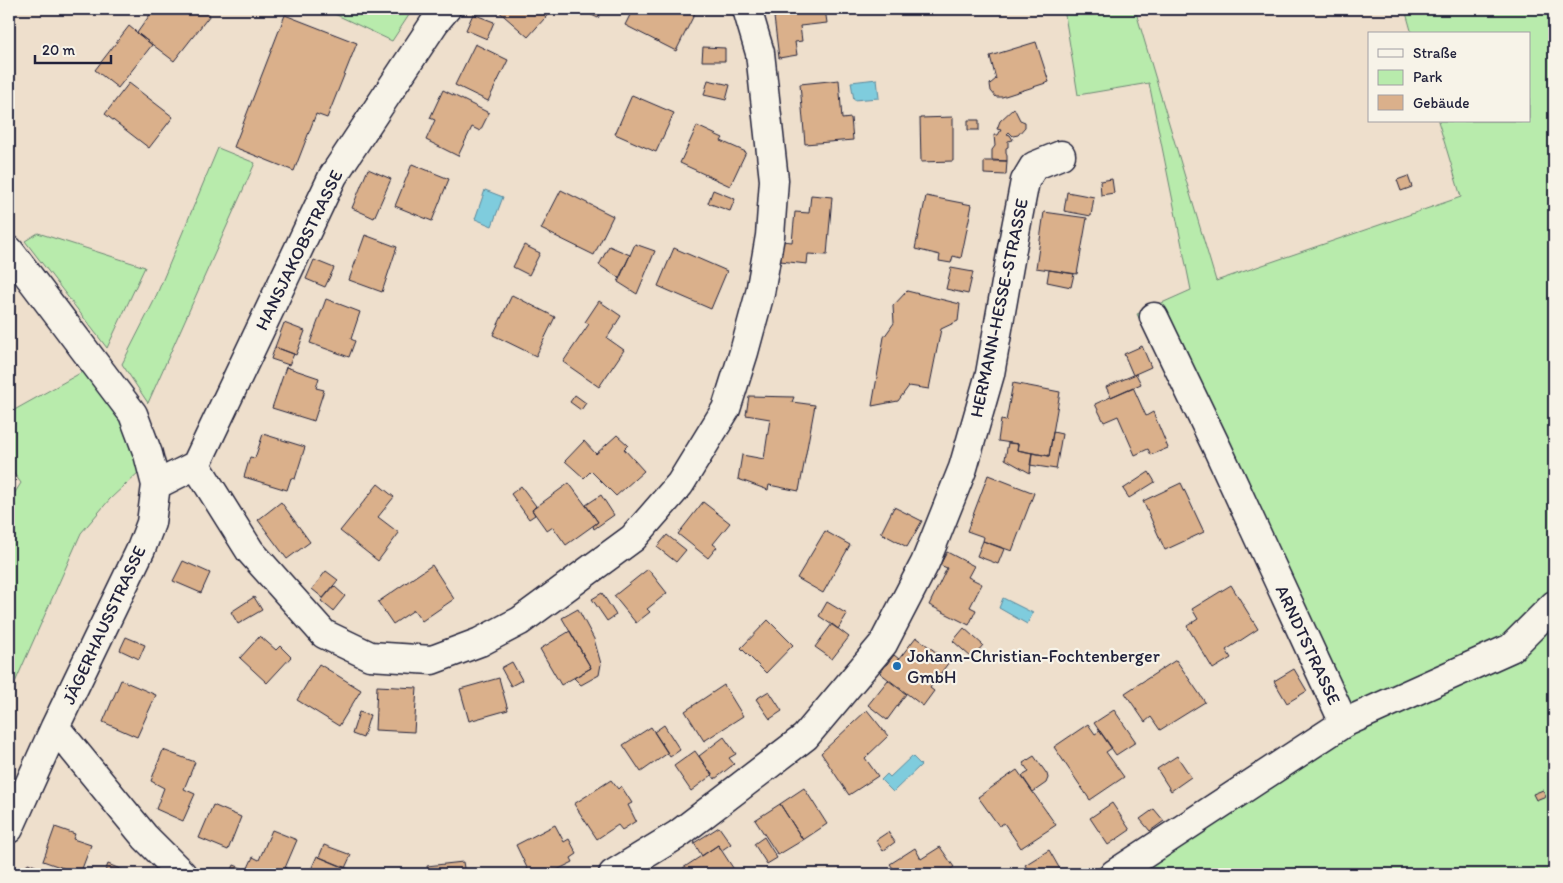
<svg xmlns="http://www.w3.org/2000/svg" width="1563" height="883" font-family="Itim,sans-serif">
	<rect width="100%" height="100%" fill="#eedfcc"/>
	<filter id="ink" filterUnits="userSpaceOnUse"><feTurbulence type="fractalNoise" baseFrequency=".02" numOctaves="2"/><feDisplacementMap in="SourceGraphic" scale="10" xChannelSelector="R" yChannelSelector="G"/><feConvolveMatrix kernelMatrix="1 2 1 2 8 2 1 2 1" color-interpolation-filters="sRGB"/></filter>
	<g filter="url(#ink)">
		<path fill="#b8ebac" stroke="#6d8674" d="M 324,9 L 413,9 L 392,41 Z
			M 1064,9 L 1135,9 L 1216,281 L 1461,197 L 1438,121 L 1529,121 L 1529,34 L 1412,34 L 1405,9 L 1554,9 L 1554,874 L 1089,874 L 1331,720 L 1137,314 L 1191,290 L 1149,83 L 1078,95 Z
			M 218,148 L 255,163 L 148,403 L 122,364 L 154,301 Z
			M 38,233 L 145,267 L 107,348 L 25,241 Z
			M 84,371 L 120,414 L 141,470 L 110,499 L 81,533 L 9,696 L 9,502 L 21,483 L 9,467 L 9,413 Z"/>
		<path fill="#7fccdd" stroke="#5a889c" d="M 877,79 L 879,98 L 854,100 L 851,82 Z
			M 485,190 L 503,197 L 492,226 L 475,219 Z
			M 1003,598 L 1033,613 L 1027,624 L 999,608 Z
			M 912,756 L 921,765 L 893,792 L 881,780 L 887,774 L 890,777 Z"/>
		<path fill="#dab08b" stroke="#22223b" d="M 154,9 L 202,9 L 210,15 L 174,61 L 137,33 Z
			M 496,9 L 553,9 L 528,37 Z
			M 579,9 L 603,9 L 598,18 Z
			M 633,9 L 697,9 L 676,51 L 625,25 Z
			M 784,9 L 825,9 L 827,23 L 800,26 L 802,41 L 795,42 L 797,55 L 779,58 L 774,17 L 785,15 Z
			M 473,14 L 494,22 L 487,39 L 466,30 Z
			M 285,15 L 357,43 L 327,118 L 316,114 L 294,171 L 234,147 Z
			M 129,26 L 152,45 L 118,88 L 95,70 Z
			M 1036,42 L 1049,82 L 1002,97 L 996,97 L 991,91 L 990,84 L 996,79 L 990,56 Z
			M 475,44 L 508,60 L 488,101 L 455,85 Z
			M 703,47 L 725,48 L 725,61 L 702,61 Z
			M 708,80 L 730,85 L 726,100 L 704,95 Z
			M 839,80 L 842,119 L 851,118 L 853,140 L 805,144 L 800,84 Z
			M 129,83 L 173,117 L 149,148 L 105,114 Z
			M 443,90 L 489,113 L 480,131 L 472,127 L 458,156 L 426,140 L 435,120 L 430,118 Z
			M 632,95 L 674,113 L 656,152 L 615,134 Z
			M 1014,108 L 1020,120 L 1025,122 L 1025,127 L 1018,135 L 1013,136 L 1009,132 L 1007,134 L 1010,135 L 1013,140 L 1008,141 L 1008,147 L 1006,148 L 1006,152 L 1007,156 L 1007,161 L 992,160 L 992,150 L 995,146 L 994,135 L 998,135 L 1001,130 L 997,129 L 1000,121 Z
			M 953,117 L 953,161 L 921,162 L 920,118 Z
			M 968,120 L 979,120 L 979,130 L 968,130 Z
			M 697,126 L 723,138 L 721,141 L 746,152 L 730,186 L 680,163 Z
			M 984,161 L 1007,161 L 1006,175 L 984,174 Z
			M 412,164 L 449,179 L 432,221 L 395,206 Z
			M 368,169 L 391,179 L 374,218 L 352,208 Z
			M 1408,176 L 1412,187 L 1401,191 L 1397,180 Z
			M 1112,179 L 1114,193 L 1101,195 L 1100,181 Z
			M 561,190 L 613,216 L 594,255 L 541,229 Z
			M 713,190 L 735,199 L 730,211 L 708,203 Z
			M 1067,192 L 1094,197 L 1091,216 L 1064,211 Z
			M 811,195 L 832,197 L 827,255 L 808,254 L 807,264 L 780,261 L 782,241 L 792,242 L 795,212 L 809,213 Z
			M 926,196 L 972,205 L 961,258 L 953,256 L 951,263 L 939,261 L 940,255 L 915,249 Z
			M 1044,212 L 1087,218 L 1077,274 L 1036,268 Z
			M 365,235 L 397,247 L 382,292 L 349,280 Z
			M 635,244 L 655,251 L 637,294 L 618,282 Z
			M 524,245 L 540,253 L 529,275 L 513,267 Z
			M 609,246 L 630,255 L 619,278 L 599,265 Z
			M 674,248 L 727,271 L 711,309 L 658,286 Z
			M 314,260 L 334,268 L 325,287 L 306,279 Z
			M 951,268 L 973,272 L 968,294 L 946,289 Z
			M 1049,270 L 1074,274 L 1071,287 L 1047,282 Z
			M 907,291 L 960,304 L 958,321 L 941,329 L 929,389 L 909,386 L 898,401 L 872,406 L 884,337 L 894,323 L 893,306 Z
			M 512,295 L 555,317 L 536,356 L 493,335 Z
			M 326,299 L 360,312 L 351,339 L 355,341 L 349,357 L 310,343 Z
			M 599,301 L 621,316 L 607,338 L 624,350 L 599,387 L 563,362 L 589,324 L 585,322 Z
			M 284,323 L 305,331 L 296,355 L 275,347 Z
			M 1142,346 L 1151,367 L 1133,375 L 1124,354 Z
			M 275,347 L 294,354 L 289,365 L 271,359 Z
			M 286,367 L 319,378 L 316,388 L 324,390 L 314,421 L 272,408 Z
			M 1136,374 L 1141,384 L 1111,397 L 1106,387 Z
			M 1013,383 L 1060,392 L 1049,456 L 1017,450 L 1018,444 L 998,441 L 1001,420 L 1006,421 Z
			M 1133,387 L 1146,416 L 1153,412 L 1168,448 L 1151,455 L 1148,449 L 1135,455 L 1118,416 L 1104,422 L 1095,404 Z
			M 575,395 L 586,403 L 581,410 L 570,402 Z
			M 749,396 L 794,397 L 792,402 L 815,405 L 799,491 L 769,485 L 768,490 L 738,479 L 742,455 L 764,459 L 770,419 L 746,415 Z
			M 1053,432 L 1062,434 L 1056,469 L 1030,465 L 1032,453 L 1049,456 Z
			M 263,434 L 305,447 L 295,479 L 291,478 L 287,490 L 244,477 L 250,457 L 255,458 Z
			M 617,435 L 628,445 L 624,449 L 644,471 L 616,496 L 591,471 L 584,478 L 565,461 L 584,441 L 596,454 Z
			M 1008,443 L 1018,444 L 1017,450 L 1032,453 L 1030,473 L 1005,459 Z
			M 1149,472 L 1155,482 L 1129,498 L 1123,489 Z
			M 988,475 L 1034,493 L 1012,551 L 983,541 L 984,537 L 967,531 Z
			M 569,483 L 598,522 L 566,545 L 553,527 L 547,531 L 532,510 Z
			M 1181,483 L 1204,532 L 1165,550 L 1143,501 Z
			M 378,484 L 394,497 L 378,517 L 399,533 L 378,561 L 340,531 Z
			M 521,486 L 536,506 L 532,510 L 535,515 L 529,519 L 511,494 Z
			M 601,495 L 614,515 L 594,529 L 593,526 L 598,522 L 586,505 Z
			M 281,502 L 310,542 L 287,559 L 258,520 Z
			M 703,502 L 730,523 L 713,544 L 717,547 L 708,558 L 678,534 Z
			M 894,507 L 922,521 L 907,547 L 881,533 Z
			M 825,531 L 850,545 L 823,593 L 797,578 Z
			M 667,535 L 686,550 L 676,562 L 657,547 Z
			M 983,541 L 1004,549 L 998,564 L 977,556 Z
			M 947,552 L 974,566 L 968,577 L 982,584 L 970,607 L 976,610 L 969,625 L 929,605 L 947,568 L 940,565 Z
			M 183,561 L 210,573 L 201,593 L 173,581 Z
			M 432,565 L 454,599 L 422,621 L 414,610 L 393,624 L 378,602 Z
			M 648,569 L 667,593 L 647,609 L 650,612 L 636,623 L 614,596 Z
			M 326,571 L 338,580 L 323,598 L 312,589 Z
			M 1231,585 L 1258,629 L 1226,650 L 1231,658 L 1213,669 L 1187,626 L 1198,619 L 1192,609 Z
			M 334,586 L 345,596 L 333,611 L 321,601 Z
			M 602,593 L 616,615 L 607,621 L 592,599 Z
			M 254,597 L 262,610 L 238,624 L 231,612 Z
			M 827,602 L 847,614 L 838,629 L 819,616 Z
			M 578,609 L 594,639 L 601,664 L 599,675 L 581,685 L 574,678 L 591,668 L 562,618 Z
			M 768,620 L 793,645 L 766,673 L 741,648 Z
			M 832,624 L 849,637 L 832,659 L 815,647 Z
			M 964,628 L 983,645 L 972,658 L 953,641 Z
			M 570,631 L 591,668 L 561,685 L 540,649 Z
			M 260,636 L 276,650 L 280,646 L 291,657 L 267,683 L 240,658 Z
			M 126,637 L 145,645 L 139,659 L 120,650 Z
			M 916,637 L 949,662 L 930,688 L 934,691 L 923,706 L 880,673 L 894,655 L 899,659 Z
			M 1176,660 L 1205,702 L 1160,730 L 1151,717 L 1145,722 L 1125,693 Z
			M 512,662 L 522,680 L 511,686 L 501,668 Z
			M 319,664 L 361,690 L 339,726 L 297,700 Z
			M 1294,669 L 1307,691 L 1287,703 L 1274,681 Z
			M 499,678 L 508,710 L 469,721 L 460,689 Z
			M 121,680 L 156,695 L 137,737 L 103,722 Z
			M 888,680 L 906,694 L 887,720 L 868,705 Z
			M 724,685 L 743,716 L 704,741 L 685,711 Z
			M 377,686 L 417,688 L 414,732 L 375,730 Z
			M 769,691 L 782,711 L 770,719 L 756,699 Z
			M 867,710 L 888,736 L 865,758 L 878,776 L 849,795 L 821,753 Z
			M 1114,710 L 1136,742 L 1116,755 L 1094,723 Z
			M 359,712 L 370,715 L 363,738 L 352,734 Z
			M 1088,724 L 1095,734 L 1100,731 L 1112,748 L 1106,752 L 1124,777 L 1090,800 L 1054,747 Z
			M 664,725 L 680,750 L 670,757 L 654,732 Z
			M 651,727 L 668,753 L 641,772 L 623,745 Z
			M 724,737 L 736,754 L 729,758 L 734,764 L 715,779 L 699,756 Z
			M 163,750 L 195,762 L 184,789 L 195,794 L 183,821 L 156,809 L 164,788 L 151,781 Z
			M 695,751 L 712,775 L 691,791 L 674,766 Z
			M 1034,756 L 1047,774 L 1048,778 L 1046,783 L 1033,792 L 1022,776 L 1029,772 L 1023,763 Z
			M 1177,756 L 1191,777 L 1171,791 L 1157,769 Z
			M 1017,770 L 1056,825 L 1021,848 L 1004,823 L 999,826 L 978,797 Z
			M 611,780 L 618,789 L 621,786 L 632,803 L 628,805 L 636,821 L 622,830 L 618,825 L 597,839 L 574,804 Z
			M 804,788 L 827,824 L 803,840 L 780,804 Z
			M 1543,790 L 1546,796 L 1536,800 L 1533,794 Z
			M 1112,803 L 1130,830 L 1108,845 L 1090,818 Z
			M 780,804 L 803,840 L 778,855 L 755,820 Z
			M 213,805 L 241,817 L 228,850 L 199,838 Z
			M 1154,809 L 1164,821 L 1150,831 L 1140,819 Z
			M 555,825 L 564,842 L 569,839 L 577,854 L 571,858 L 573,862 L 549,874 L 530,874 L 516,845 Z
			M 55,827 L 75,834 L 73,839 L 91,845 L 80,874 L 43,861 Z
			M 719,827 L 731,844 L 722,850 L 718,845 L 702,856 L 694,843 Z
			M 272,830 L 297,840 L 285,868 L 295,872 L 294,874 L 251,874 L 252,872 L 247,870 L 253,857 L 259,860 Z
			M 888,832 L 895,842 L 883,851 L 876,840 Z
			M 764,837 L 777,858 L 767,864 L 754,844 Z
			M 324,845 L 351,855 L 345,868 L 319,857 Z
			M 718,845 L 737,874 L 687,874 L 683,868 Z
			M 940,847 L 954,867 L 943,874 L 897,874 L 890,864 L 915,848 L 921,859 Z
			M 1049,850 L 1061,871 L 1056,874 L 1030,874 L 1025,865 Z
			M 317,856 L 349,869 L 347,874 L 309,874 Z
			M 463,862 L 465,874 L 428,874 L 427,866 Z
			M 28,863 L 50,872 L 49,874 L 23,874 Z
			M 108,864 L 132,874 L 104,874 Z
			M 234,865 L 244,869 L 242,874 L 230,874 Z"/>
		<g fill="none" stroke-linecap="round" stroke-linejoin="round">
			<defs>
				<path id="minor" d="M 9,250 L 133,414 L 148,454 L 156,485 L 151,523 L 141,549 L 55,727 L 9,829
					M 1154,317 L 1218,450 L 1344,723
					M 196,465 L 250,551 L 324,634 L 370,656 L 432,660 L 480,642 L 520,621 L 633,538 L 680,484 L 726,409 L 744,352 L 760,293 L 770,236 L 774,180 L 760,53 L 747,9
					M 156,485 L 196,465 L 333,176 L 435,22 L 446,9
					M 55,727 L 145,837 L 182,874
					M 613,874 L 677,835 L 805,737 L 883,644 L 925,563 L 963,468 L 990,374 L 1013,243 L 1025,181 L 1034,166 L 1061,155
					M 1114,874 L 1344,723 L 1511,648 L 1554,605"/>
			</defs>
			<use href="#minor" stroke="#22223b" stroke-width="31"/>
			<use href="#minor" stroke="#f7f3e8" stroke-width="28"/>
		</g>
	</g>
	<circle fill="#1f6fb2" stroke="#f7f3e8" stroke-width="2" cx="897" cy="666" r="5"/>
	<g text-anchor="middle" stroke-width="4.5" stroke-linejoin="round" paint-order="stroke">
		<g font-size="18" fill="#22223b" stroke="#f7f3e8">
			<text transform="translate(299 250) rotate(-64)" y="6">HANSJAKOBSTRASSE</text>
			<text transform="translate(999 308) rotate(-78)" y="6">HERMANN-HESSE-STRASSE</text>
			<text transform="translate(104 625) rotate(-65)" y="6">JÄGERHAUSSTRASSE</text>
			<text transform="translate(1308 645) rotate(65)" y="6">ARNDTSTRASSE</text>
		</g>
		<g font-size="18" fill="#22223b" stroke="#f7f3e8" text-anchor="start">
			<text x="907" y="662">Johann-Christian-Fochtenberger<tspan x="907" dy="21">GmbH</tspan></text>
		</g>
	</g>
	<rect width="1563" height="883" fill="none" stroke="#f7f3e8" stroke-width="30"/>
	<rect x="15" y="15" width="1533" height="853" fill="none" stroke="#22223b" stroke-width="2" filter="url(#ink)"/>
	<rect x="1368" y="32" width="162" height="90" fill="#f7f3e8" stroke="#a29fa3"/>
	<rect x="1378" y="49" width="25" height="8" fill="#f7f3e8" stroke="#a29fa3"/>
	<text x="1413" y="58" font-size="15" fill="#22223b">Straße</text>
	<rect x="1378" y="70" width="25" height="15" fill="#b8ebac" stroke="#a29fa3"/>
	<text x="1413" y="82" font-size="15" fill="#22223b">Park</text>
	<rect x="1378" y="95" width="25" height="15" fill="#dab08b" stroke="#a29fa3"/>
	<text x="1413" y="108" font-size="15" fill="#22223b">Gebäude</text>
	<path d="M35 55v8h76v-8" fill="none" stroke="#22223b" stroke-width="2.5"/>
	<text x="42" y="55" font-size="15" fill="#22223b" stroke="#f7f3e8" stroke-width="4" paint-order="stroke">20 m</text>
</svg>
